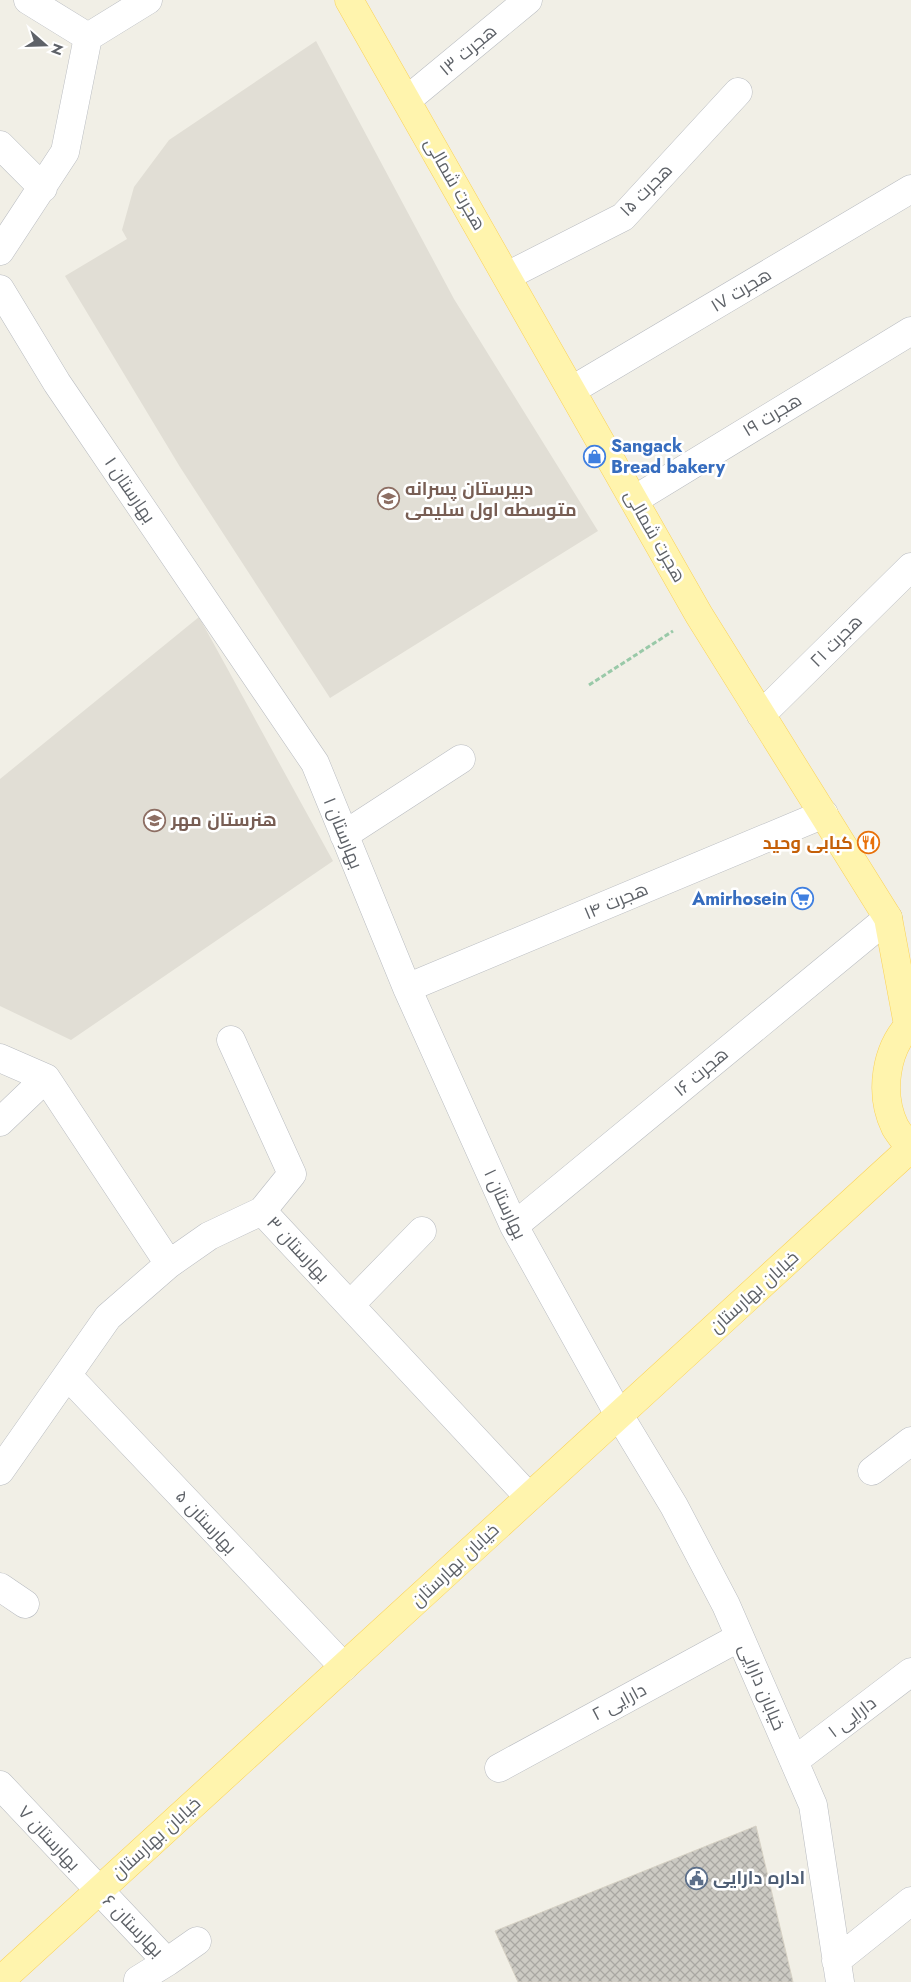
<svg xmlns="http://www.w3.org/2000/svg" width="911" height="1982" font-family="Jost,Cairo,sans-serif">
	<defs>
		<pattern id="building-cross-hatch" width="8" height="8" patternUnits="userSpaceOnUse" patternTransform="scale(1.25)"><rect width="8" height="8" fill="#cccac3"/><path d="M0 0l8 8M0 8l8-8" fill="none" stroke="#a9a7a2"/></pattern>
	</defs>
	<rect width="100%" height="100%" fill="#f1efe6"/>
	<path fill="#e1ded5" d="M 316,41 L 454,299 L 598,531 L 330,698 L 180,467 L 65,276 L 127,239 L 122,230 L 134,187 L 169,140 Z
		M 199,617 L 333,861 L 71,1040 L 0,1006 L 0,779 Z"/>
	<path fill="url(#building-cross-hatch)" stroke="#d6d1c4" d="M 756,1826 L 793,1982 L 518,1982 L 495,1931 Z"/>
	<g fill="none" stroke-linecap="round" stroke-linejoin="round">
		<defs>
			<path id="minor" d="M 28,0 L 88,37
				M 407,100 L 528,0
				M 0,145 L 43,188
				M 0,251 L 65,152 L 88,37 L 148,0
				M 507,276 L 623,217 L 738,92
				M 0,289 L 57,383 L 315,763 L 407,988 L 514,1226 L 619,1415 L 674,1506 L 726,1605 L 813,1805 L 840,1982
				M 572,390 L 911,189
				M 634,500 L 911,331
				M 761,715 L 911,567
				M 344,835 L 461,759
				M 407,988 L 824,814
				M 231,1040 L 292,1174 L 262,1211
				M 0,1058 L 46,1078 L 169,1264
				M 0,1122 L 46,1078
				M 514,1226 L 888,918
				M 350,1305 L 422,1231
				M 68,1376 L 344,1667
				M 0,1471 L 108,1317 L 169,1264 L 209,1236 L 262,1211 L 529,1497
				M 872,1471 L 911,1441
				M 0,1587 L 25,1604
				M 794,1761 L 911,1672
				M 499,1768 L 740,1637
				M 0,1785 L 167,1962 L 138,1980
				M 836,1961 L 911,1901
				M 167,1962 L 197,1941"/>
			<path id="major" d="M 349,0 L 699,615 L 888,918 L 908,1025
				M 911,1023 C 885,1049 879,1094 895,1127 C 899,1134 906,1142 911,1149
				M 0,1981 L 911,1148"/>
		</defs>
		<use href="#minor" stroke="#b9bcc1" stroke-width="29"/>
		<use href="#major" stroke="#fbd256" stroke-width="29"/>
		<path stroke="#99c9a8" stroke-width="3" stroke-dasharray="5 2.5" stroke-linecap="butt" d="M 589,685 L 673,631"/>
		<use href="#minor" stroke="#fff" stroke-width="28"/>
		<use href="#major" stroke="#fff4ad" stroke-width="28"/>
	</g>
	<defs>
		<symbol id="shop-ring" viewBox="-11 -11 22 22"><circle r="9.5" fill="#fff" stroke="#3f7fe0" stroke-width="1.5"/><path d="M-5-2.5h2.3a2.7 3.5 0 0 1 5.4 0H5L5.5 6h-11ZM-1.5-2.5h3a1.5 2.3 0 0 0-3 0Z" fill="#3f7fe0"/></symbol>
		<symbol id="school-ring" viewBox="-11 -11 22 22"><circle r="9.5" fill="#fff" stroke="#8d6e63" stroke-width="1.5"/><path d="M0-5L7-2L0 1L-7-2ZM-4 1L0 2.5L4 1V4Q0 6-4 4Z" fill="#8d6e63"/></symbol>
		<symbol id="restaurant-ring" viewBox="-11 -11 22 22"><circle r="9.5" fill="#fff" stroke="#e8710a" stroke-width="1.5"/><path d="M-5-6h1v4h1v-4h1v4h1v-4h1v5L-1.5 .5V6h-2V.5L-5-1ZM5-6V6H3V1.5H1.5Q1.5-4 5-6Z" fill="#e8710a"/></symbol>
		<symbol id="supermarket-ring" viewBox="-11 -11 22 22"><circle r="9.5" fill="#fff" stroke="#3f7fe0" stroke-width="1.5"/><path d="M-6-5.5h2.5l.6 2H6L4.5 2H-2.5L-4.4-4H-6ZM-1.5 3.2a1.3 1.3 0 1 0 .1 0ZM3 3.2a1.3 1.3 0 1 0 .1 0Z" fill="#3f7fe0"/></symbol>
		<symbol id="civic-ring" viewBox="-11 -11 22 22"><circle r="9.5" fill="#fff" stroke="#5c6f8a" stroke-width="1.5"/><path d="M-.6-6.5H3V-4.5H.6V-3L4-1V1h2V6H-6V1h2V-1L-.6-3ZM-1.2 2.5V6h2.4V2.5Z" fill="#5c6f8a"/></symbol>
	</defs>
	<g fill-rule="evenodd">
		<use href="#shop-ring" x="582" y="444" width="25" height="25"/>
		<use href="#school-ring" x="376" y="486" width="25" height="25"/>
		<use href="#school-ring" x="142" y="808" width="25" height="25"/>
		<use href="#restaurant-ring" x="856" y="830" width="25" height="25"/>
		<use href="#supermarket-ring" x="790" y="886" width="25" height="25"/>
		<use href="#civic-ring" x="684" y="1866" width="25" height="25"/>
	</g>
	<g text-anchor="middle" stroke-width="5" stroke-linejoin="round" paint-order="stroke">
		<g font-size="18" fill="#5e6268" stroke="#fff">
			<text transform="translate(468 50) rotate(-40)" y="6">هجرت ۱۳</text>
			<text transform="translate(455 184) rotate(60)" y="6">هجرت شمالی</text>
			<text transform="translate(646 190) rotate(-45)" y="6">هجرت ۱۵</text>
			<text transform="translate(741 290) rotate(-31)" y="6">هجرت ۱۷</text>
			<text transform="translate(772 415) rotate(-31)" y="6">هجرت ۱۹</text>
			<text transform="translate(130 490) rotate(56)" y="6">بهارستان ۱</text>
			<text transform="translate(655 536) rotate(60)" y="6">هجرت شمالی</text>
			<text transform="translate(836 641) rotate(-45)" y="6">هجرت ۲۱</text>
			<text transform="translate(343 833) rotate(68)" y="6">بهارستان ۱</text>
			<text transform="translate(616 901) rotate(-23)" y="6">هجرت ۱۴</text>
			<text transform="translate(701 1072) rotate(-40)" y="6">هجرت ۱۶</text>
			<text transform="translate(505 1204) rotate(65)" y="6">بهارستان ۱</text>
			<text transform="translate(298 1249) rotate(47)" y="6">بهارستان ۳</text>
			<text transform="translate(754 1292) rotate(-42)" y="6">خیابان بهارستان</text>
			<text transform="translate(206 1522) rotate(47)" y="6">بهارستان ۵</text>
			<text transform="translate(455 1565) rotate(-43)" y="6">خیابان بهارستان</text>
			<text transform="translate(762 1687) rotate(67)" y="6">خیابان دارایی</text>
			<text transform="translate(619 1702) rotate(-28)" y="6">دارایی ۲</text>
			<text transform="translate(852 1717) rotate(-37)" y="6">دارایی ۱</text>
			<text transform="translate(49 1838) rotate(47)" y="6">بهارستان ۷</text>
			<text transform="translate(156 1838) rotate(-42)" y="6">خیابان بهارستان</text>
			<text transform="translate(133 1926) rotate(46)" y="6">بهارستان ۶</text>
		</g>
		<g font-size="18" font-weight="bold" fill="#366cbe" stroke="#fff" text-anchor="start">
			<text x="611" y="452">Sangack<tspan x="611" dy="21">Bread bakery</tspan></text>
			<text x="787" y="905" text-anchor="end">Amirhosein</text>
		</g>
		<g font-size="18" font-weight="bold" fill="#785e54" stroke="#fff" text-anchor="start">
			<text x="405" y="495">دبیرستان پسرانه<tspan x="405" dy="21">متوسطه اول سلیمی</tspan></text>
			<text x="171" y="826">هنرستان مهر</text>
		</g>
		<g font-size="18" font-weight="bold" fill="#c56008" stroke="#fff" text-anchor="end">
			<text x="853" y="849">کبابی وحید</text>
		</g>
		<g font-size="18" font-weight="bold" fill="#4e5e75" stroke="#fff" text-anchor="start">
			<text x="713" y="1884">اداره دارایی</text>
		</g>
	</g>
	<g transform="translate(45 45) rotate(110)" stroke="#ffffff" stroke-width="4" paint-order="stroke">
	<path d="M0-4L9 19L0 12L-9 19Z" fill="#5e6268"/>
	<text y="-8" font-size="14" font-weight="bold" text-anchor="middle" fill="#5e6268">N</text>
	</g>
</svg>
